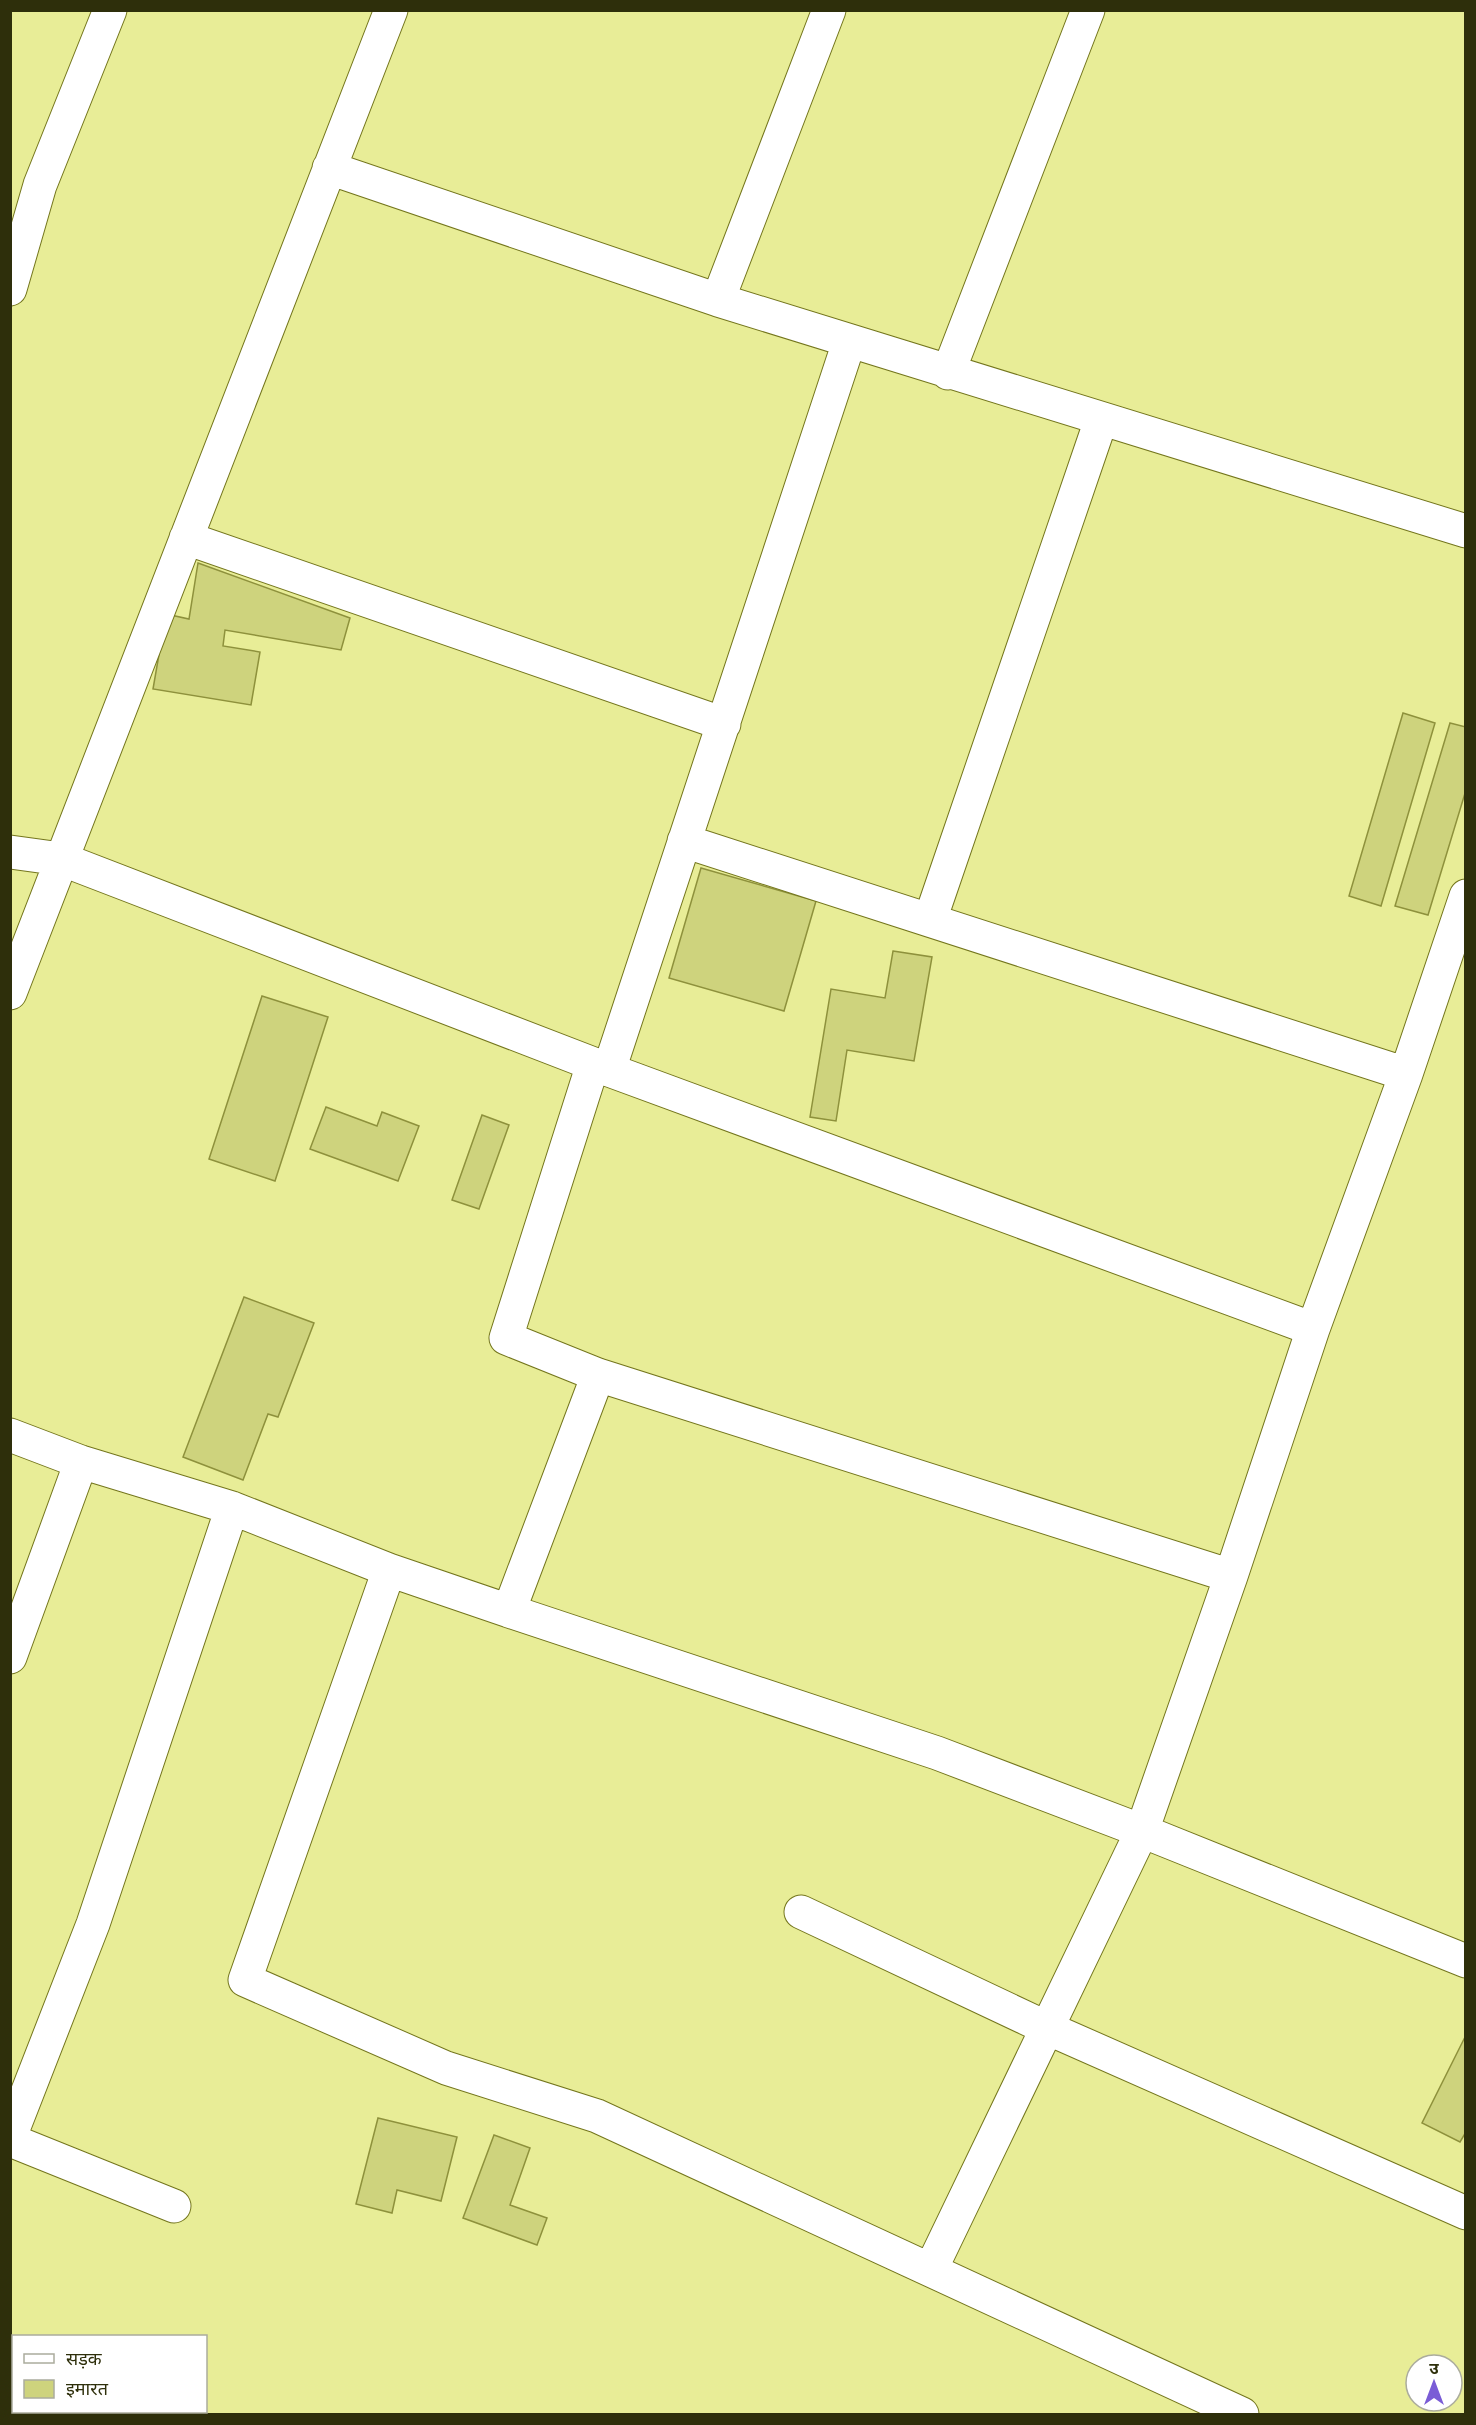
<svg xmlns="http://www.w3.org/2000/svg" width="1476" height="2425" font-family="Inter,'Noto Sans Devanagari',sans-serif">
	<rect width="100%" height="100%" fill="#e8ed97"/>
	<path fill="#ced37d" stroke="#8e913c" stroke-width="1.5" d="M 198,563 L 350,618 L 341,650 L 225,630 L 223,646 L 260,652 L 251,705 L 153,689 L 166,614 L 189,619 Z
		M 1403,713 L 1435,723 L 1381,906 L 1349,896 Z
		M 1450,723 L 1466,727 L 1466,790 L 1428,915 L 1395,906 Z
		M 701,868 L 816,901 L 784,1011 L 669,978 Z
		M 893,951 L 932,957 L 914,1061 L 847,1050 L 836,1121 L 810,1117 L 831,989 L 885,998 Z
		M 262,996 L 328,1017 L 275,1181 L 209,1159 Z
		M 326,1107 L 377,1126 L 382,1112 L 419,1126 L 398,1181 L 310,1149 Z
		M 482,1115 L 509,1125 L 479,1209 L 452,1200 Z
		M 244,1297 L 314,1323 L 278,1417 L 268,1414 L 243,1480 L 183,1457 Z
		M 1466,2035 L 1466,2132 L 1460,2142 L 1422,2123 Z
		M 378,2118 L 457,2137 L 441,2201 L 397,2190 L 392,2213 L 356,2204 Z
		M 494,2135 L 530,2148 L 510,2205 L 547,2218 L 537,2245 L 463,2218 Z"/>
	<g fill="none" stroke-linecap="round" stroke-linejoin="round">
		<defs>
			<path id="minor" d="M 329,168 L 718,300 L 829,10
				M 10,289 L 40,185 L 110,10
				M 718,300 L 1466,531
				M 948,373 L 1088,10
				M 186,538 L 724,724
				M 684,841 L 1406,1074
				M 10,852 L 61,859 L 609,1070 L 1313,1329
				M 930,920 L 1101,420
				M 10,993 L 391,10
				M 593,1064 L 506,1338 L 598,1375 L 1231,1576
				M 609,1070 L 849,342
				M 598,1375 L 509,1611 L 937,1753 L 1142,1831 L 1466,1961
				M 10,1435 L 81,1462 L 232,1508 L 389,1570 L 245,1980 L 446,2068 L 597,2116 L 1242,2414
				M 389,1570 L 509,1611
				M 10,1657 L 81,1462
				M 801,1912 L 1047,2028 L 1466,2213
				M 10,2137 L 93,1924 L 232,1508
				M 10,2140 L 174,2206
				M 931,2269 L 1142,1831 L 1231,1576 L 1313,1329 L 1406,1074 L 1466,896"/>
		</defs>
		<use href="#minor" stroke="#74761d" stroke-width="35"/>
		<use href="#minor" stroke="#fff" stroke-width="33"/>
	</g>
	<rect width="1476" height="2425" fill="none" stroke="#2e2f0b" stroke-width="24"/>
	<rect x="12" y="2335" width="195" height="78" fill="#ffffff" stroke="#abac9d" stroke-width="1.5"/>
	<rect x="24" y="2354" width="30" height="9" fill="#ffffff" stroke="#abac9d" stroke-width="1.5"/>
	<text x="66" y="2365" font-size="18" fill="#2e2f0b">सड़क</text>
	<rect x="24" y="2380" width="30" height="18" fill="#ced37d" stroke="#abac9d" stroke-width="1.5"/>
	<text x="66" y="2395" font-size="18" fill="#2e2f0b">इमारत</text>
	<g transform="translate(1434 2383)"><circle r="28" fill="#ffffff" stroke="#abac9d" stroke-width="1.5"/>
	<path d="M0-4.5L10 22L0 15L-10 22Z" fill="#7a5cd6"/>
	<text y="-9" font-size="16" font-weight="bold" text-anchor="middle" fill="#2e2f0b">उ</text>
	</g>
</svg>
